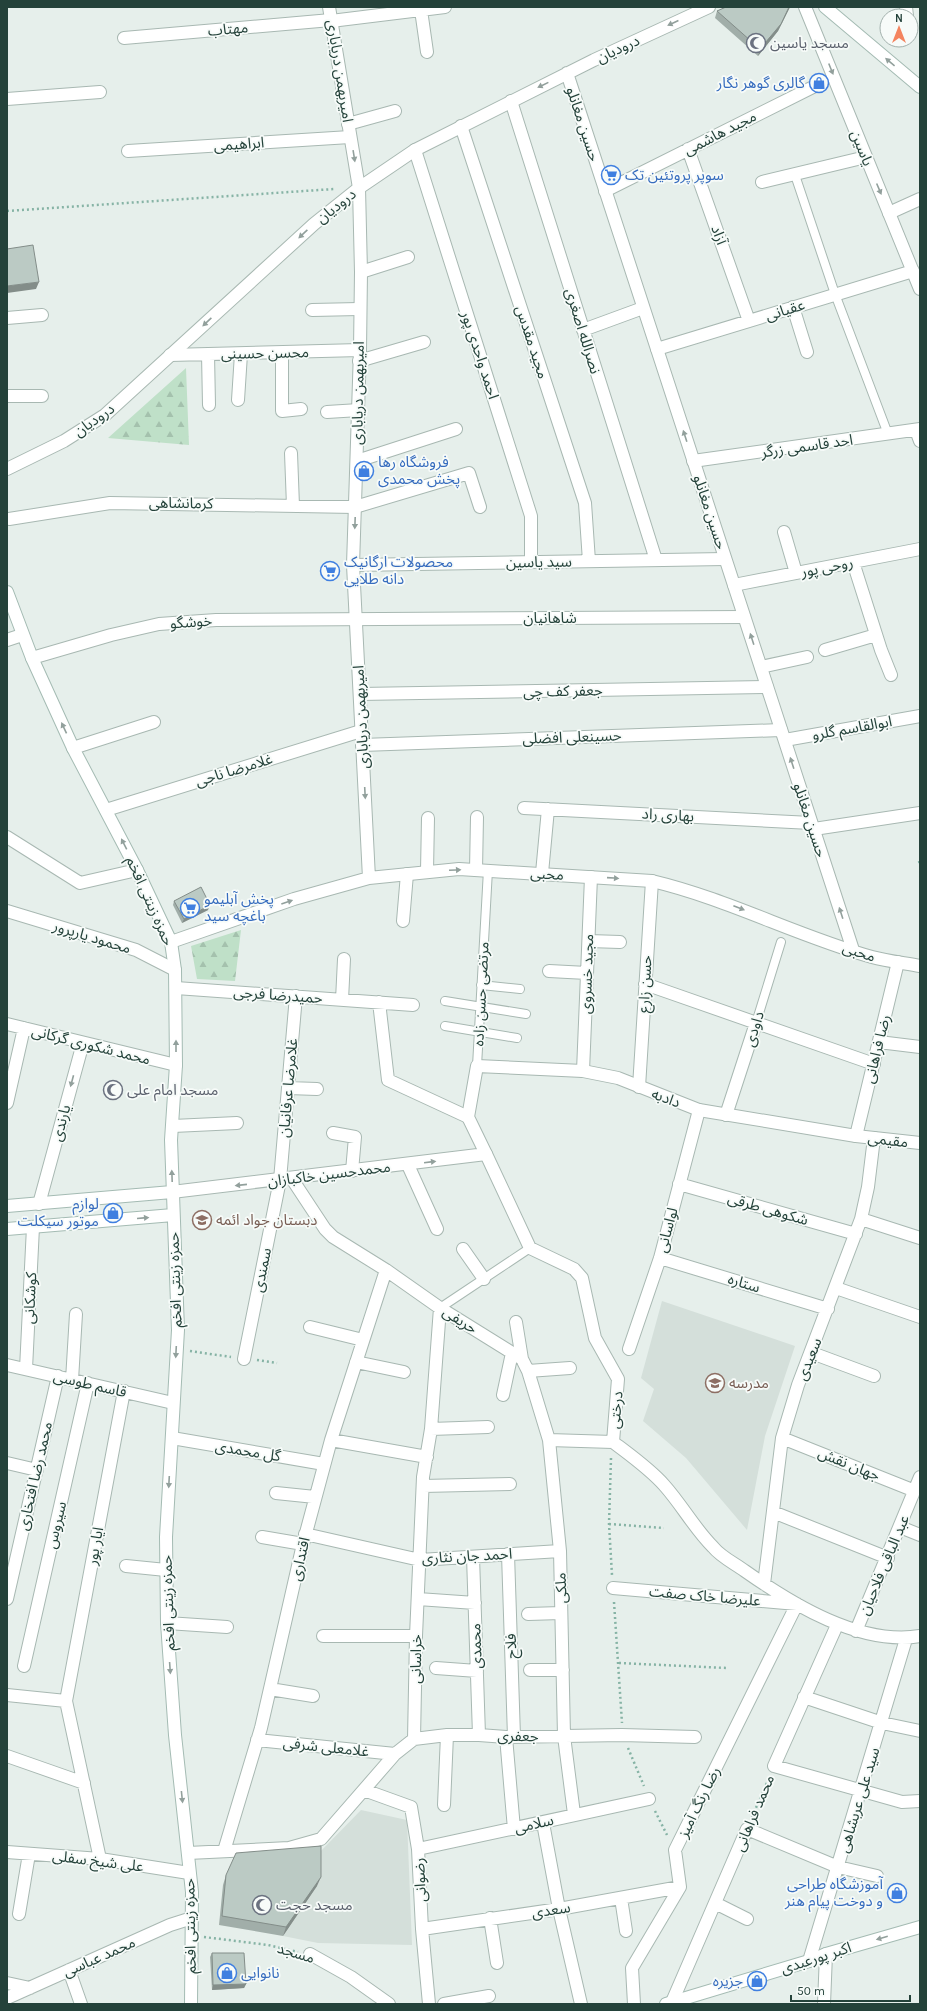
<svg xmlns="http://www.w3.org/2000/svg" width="927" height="2011" font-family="Karla,'Noto Sans Arabic',sans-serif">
	<defs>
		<pattern id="forest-firs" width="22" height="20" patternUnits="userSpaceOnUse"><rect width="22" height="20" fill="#bfe0c8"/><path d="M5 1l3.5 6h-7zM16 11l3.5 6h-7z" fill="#a4c1ad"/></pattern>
	</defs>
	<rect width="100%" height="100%" fill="#e6efeb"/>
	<path fill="#d4dfda" d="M 662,1301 L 795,1346 L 765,1436 L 747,1530 L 686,1458 L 643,1421 L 654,1389 L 641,1378 Z
		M 361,1810 L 407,1820 L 412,1945 L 318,1943 L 283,1936 L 317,1886 L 317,1855 Z"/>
	<path fill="url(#forest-firs)" d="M 186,368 L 189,445 L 108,438 Z
		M 241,930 L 235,981 L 197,979 L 191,946 Z"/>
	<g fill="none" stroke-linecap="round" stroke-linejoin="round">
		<defs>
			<path id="service" d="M 795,175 L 835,294 L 888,434
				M 481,985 L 520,989
				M 445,1001 L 526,1014
				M 756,1023 L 781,942
				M 445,1026 L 517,1038
				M 477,1066 L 488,870
				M 440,1308 L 530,1248"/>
			<path id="minor" d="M 906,7 L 907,16
				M 421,10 L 427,52
				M 331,21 L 445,7
				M 124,38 L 331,20
				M 7,99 L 100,92
				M 511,101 L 656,560
				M 348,124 L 395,111
				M 461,126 L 585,503 L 589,561
				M 688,149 L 749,321
				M 415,150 L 531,516 L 531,562
				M 128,151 L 350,137
				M 762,182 L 866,157
				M 605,191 L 813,87
				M 889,213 L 920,199
				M 361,272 L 408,257
				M 793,307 L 807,352
				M 312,310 L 359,309
				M 7,318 L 42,315
				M 583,330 L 643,308
				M 657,349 L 913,271
				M 282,353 L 282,411 L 301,409
				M 208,354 L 209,405
				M 170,355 L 360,350
				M 359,361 L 424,342
				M 7,396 L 42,396
				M 238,400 L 241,354
				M 327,412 L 359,410
				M 916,430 L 920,441
				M 291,453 L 293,506
				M 357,461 L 456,429
				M 693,461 L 920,429
				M 9,519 L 110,503 L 355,507 L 469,473 L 480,507
				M 784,532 L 796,573
				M 853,562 L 881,650 L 891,675
				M 353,565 L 725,559
				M 734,585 L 920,549
				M 7,640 L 22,635
				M 825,650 L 876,635
				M 32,658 L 111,635 L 159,624 L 216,620 L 744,617
				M 761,667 L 807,657
				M 360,694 L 767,687
				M 785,740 L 920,716
				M 362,745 L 781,730
				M 73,748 L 154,722
				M 524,808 L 811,823
				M 106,810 L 361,731
				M 814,829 L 920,813
				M 7,837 L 80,883 L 137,870
				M 476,870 L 477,817
				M 427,871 L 428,818
				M 542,873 L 548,809
				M 7,911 L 136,950 L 175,970
				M 403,921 L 407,874
				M 589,941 L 620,942
				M 549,971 L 587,973
				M 645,984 L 874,1064
				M 176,988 L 413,1005
				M 342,1000 L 344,959
				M 379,1002 L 388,1080 L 468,1117
				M 7,1024 L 176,1065
				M 879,1042 L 920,1047
				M 583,1071 L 591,877
				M 639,1087 L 652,881
				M 288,1088 L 317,1089
				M 7,1103 L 24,1028
				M 726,1115 L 756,1023
				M 173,1126 L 237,1123
				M 333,1133 L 355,1137 L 352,1171
				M 856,1136 L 898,962
				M 486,1154 L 530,1248 L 574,1269 L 582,1278 L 595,1338 L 618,1379 L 613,1442 C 630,1455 650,1469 664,1485 C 682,1505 694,1528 713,1547 C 721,1557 734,1563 745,1571 C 792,1604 860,1646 920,1636
				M 408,1165 L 437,1229
				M 292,1179 L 325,1229 L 333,1237 L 386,1270 L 440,1308 L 522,1359 L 528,1371 L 549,1440 L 560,1551 L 564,1736 L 574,1814
				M 679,1184 L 856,1234
				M 39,1204 L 83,1043
				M 861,1219 L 920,1238
				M 463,1249 L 484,1279
				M 660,1258 L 828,1309
				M 836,1288 L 920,1317
				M 516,1322 L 522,1359
				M 310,1327 L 363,1340
				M 629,1349 L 660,1258 L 699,1110
				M 812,1353 L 874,1376
				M 244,1359 L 280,1180 L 296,996
				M 356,1362 L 404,1372
				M 7,1365 L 173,1403
				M 26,1369 L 33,1227
				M 528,1371 L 570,1368
				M 72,1380 L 76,1314
				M 503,1395 L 512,1353
				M 431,1429 L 488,1427
				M 172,1438 L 324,1464
				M 782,1438 L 915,1491
				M 331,1440 L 427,1457
				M 549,1440 L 613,1442
				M 7,1463 L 37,1470
				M 423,1486 L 510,1484
				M 276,1493 L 315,1497
				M 773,1512 L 888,1558
				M 900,1527 L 920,1535
				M 305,1534 L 420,1560 L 560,1551
				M 262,1537 L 303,1544
				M 508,1554 L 514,1737
				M 473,1557 L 479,1735
				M 126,1566 L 166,1570
				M 764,1584 L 782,1438 L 798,1385 L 861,1219 L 868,1187 L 874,1138
				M 613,1588 L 797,1604 L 675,1850 L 680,1887 L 632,1968 L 634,2004
				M 7,1599 L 58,1376
				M 418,1599 L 475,1603
				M 528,1614 L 561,1613
				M 167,1623 L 227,1627
				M 837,1625 L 774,1766 L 902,1802 L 920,1801
				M 856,1631 L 920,1477
				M 323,1636 L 416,1636
				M 24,1666 L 88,1383
				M 436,1668 L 477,1671
				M 530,1670 L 563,1670
				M 270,1689 L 313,1696
				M 7,1695 L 66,1701
				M 804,1697 L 882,1723 L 920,1731
				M 506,1737 L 514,1829
				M 414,1739 L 416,1636 L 423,1477 L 431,1429 L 440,1308
				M 414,1739 L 447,1735 L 479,1735 L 506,1737 L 622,1735 L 695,1737
				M 257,1740 L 395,1754
				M 7,1756 L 84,1783
				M 364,1790 L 411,1807 L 418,1849 L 422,1929 L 429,2004
				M 444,1805 L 447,1735
				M 543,1823 L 559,1909 L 581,2004
				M 418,1849 L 649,1799
				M 224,1851 L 261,1728 L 303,1544 L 331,1440 L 386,1270
				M 7,1852 L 100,1859 L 189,1873
				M 188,1853 L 289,1848 L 321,1839 L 395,1754 L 414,1739
				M 100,1859 L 66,1701 L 124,1391
				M 621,1898 L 626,1931
				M 715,1903 L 747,1919
				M 19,1914 L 29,1854
				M 490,1918 L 497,1963
				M 422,1929 L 559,1909 L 680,1887
				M 310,1954 L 351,1977 L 389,2004
				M 809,1961 L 906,1639
				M 69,1970 L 81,2004
				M 7,1983 L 30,1988
				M 7,1998 L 170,1925 L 192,1918
				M 672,2002 L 747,1829 L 838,1867 L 877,1876
				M 444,2004 L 489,1996
				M 824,2004 L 826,1954"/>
			<path id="tertiary" d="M 329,7 L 359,188 L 361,272 L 360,350 L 353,565 L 369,878
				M 805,7 L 920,289
				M 567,73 L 853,950
				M 7,469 L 64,441 L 105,415 L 314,224 L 359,188 L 415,150 L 594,60 L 709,7
				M 171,942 L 294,899 L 369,878 L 459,869 L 652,881 C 728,899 797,936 872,957 C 887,961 904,963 920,966
				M 172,1192 L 486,1154 L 468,1117 L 477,1066 L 583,1071 L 618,1078 L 699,1110 L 856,1136 L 920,1143"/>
			<path id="secondary" d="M 825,7 L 920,87
				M 7,592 L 32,658 L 73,748 L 137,870 L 171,942 L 175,970 L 176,1065 L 171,1140 L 178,1330 L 166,1537 L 167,1623 L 175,1735 L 192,1892 L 191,2004
				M 7,1206 L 172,1192
				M 7,1229 L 173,1215
				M 666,2004 L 809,1961 L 826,1954 L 920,1927"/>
		</defs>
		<use href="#service" stroke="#a8b8b2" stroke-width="10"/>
		<use href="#minor" stroke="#a8b8b2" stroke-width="14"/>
		<use href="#tertiary" stroke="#a8b8b2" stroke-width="14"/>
		<use href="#secondary" stroke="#a4bbb3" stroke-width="14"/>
		<path stroke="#86b3a5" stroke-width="2.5" stroke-dasharray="2 3" stroke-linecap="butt" d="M 7,211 L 334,189
			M 919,861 L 920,865
			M 190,1351 L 231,1357
			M 257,1360 L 277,1363
			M 611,1458 L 609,1524 L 612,1575
			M 609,1524 L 664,1528
			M 614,1602 L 622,1723
			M 619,1663 L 727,1668
			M 628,1748 L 644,1786
			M 655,1811 L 667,1835
			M 752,1817 L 769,1778
			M 204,1937 L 268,1945 L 298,1952"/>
		<use href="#service" stroke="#fff" stroke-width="8"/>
		<use href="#minor" stroke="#fff" stroke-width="12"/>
		<use href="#tertiary" stroke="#fff" stroke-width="12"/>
		<use href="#secondary" stroke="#fff" stroke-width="12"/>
	</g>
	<path fill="#a1aea9" d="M 726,7 L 790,7 L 778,31 L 758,56 L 715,18 L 717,11 Z
		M 174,901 L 208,910 L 182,923 L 173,905 Z
		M 226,1875 L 317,1886 L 283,1936 L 219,1925 L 223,1885 Z
		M 212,1953 L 246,1984 L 244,1988 L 212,1990 L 210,1957 Z"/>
	<path fill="#838d89" d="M 789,7 L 790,7 L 778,31 L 758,56 L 760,49 Z
		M 39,282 L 36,289 L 7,293 L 7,286 Z
		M 210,905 L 208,910 L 182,923 L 184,919 Z
		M 321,1877 L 317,1886 L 283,1936 L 286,1927 Z
		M 246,1984 L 244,1988 L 212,1990 L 213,1985 Z"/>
	<path fill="#bbcac4" stroke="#838d89" d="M 726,7 L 789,7 L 781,24 L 760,49 L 717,11 Z
		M 33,245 L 39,282 L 7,286 L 7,249 Z
		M 201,887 L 210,905 L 184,919 L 174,901 Z
		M 321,1846 L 321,1877 L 286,1927 L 222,1916 L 226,1875 L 236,1853 Z
		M 212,1953 L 244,1953 L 246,1984 L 213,1985 Z"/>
	<defs><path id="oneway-solid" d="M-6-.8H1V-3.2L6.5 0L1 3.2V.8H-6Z"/></defs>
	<g fill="#92a09c">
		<use href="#oneway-solid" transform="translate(673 23) rotate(155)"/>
		<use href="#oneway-solid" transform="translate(890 62) rotate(-140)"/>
		<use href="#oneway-solid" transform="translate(831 69) rotate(68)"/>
		<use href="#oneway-solid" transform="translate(543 85) rotate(154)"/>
		<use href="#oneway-solid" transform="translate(354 156) rotate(81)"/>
		<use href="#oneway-solid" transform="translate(879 189) rotate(67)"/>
		<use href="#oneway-solid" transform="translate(303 234) rotate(137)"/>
		<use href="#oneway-solid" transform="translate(207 322) rotate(137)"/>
		<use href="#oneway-solid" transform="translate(685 436) rotate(-108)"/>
		<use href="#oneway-solid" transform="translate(355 523) rotate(92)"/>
		<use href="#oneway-solid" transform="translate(752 639) rotate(-108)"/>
		<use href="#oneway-solid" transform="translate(64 728) rotate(-115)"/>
		<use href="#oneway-solid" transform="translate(792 763) rotate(-108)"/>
		<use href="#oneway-solid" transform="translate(365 793) rotate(87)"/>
		<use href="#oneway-solid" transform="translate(124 844) rotate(-117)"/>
		<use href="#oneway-solid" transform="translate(455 870) rotate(-3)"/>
		<use href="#oneway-solid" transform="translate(613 878) rotate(4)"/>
		<use href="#oneway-solid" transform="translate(287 902) rotate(-19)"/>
		<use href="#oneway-solid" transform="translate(739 908) rotate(21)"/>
		<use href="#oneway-solid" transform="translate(841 913) rotate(-108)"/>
		<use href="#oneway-solid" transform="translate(176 1046) rotate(-90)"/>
		<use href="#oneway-solid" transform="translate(72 1081) rotate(105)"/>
		<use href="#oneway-solid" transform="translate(430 1162) rotate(-7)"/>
		<use href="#oneway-solid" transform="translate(172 1176) rotate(-92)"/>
		<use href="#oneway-solid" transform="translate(241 1185) rotate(174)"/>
		<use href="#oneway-solid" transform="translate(143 1218) rotate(-5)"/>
		<use href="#oneway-solid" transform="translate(176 1352) rotate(93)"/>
		<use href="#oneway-solid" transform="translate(169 1482) rotate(93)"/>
		<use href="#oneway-solid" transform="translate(170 1668) rotate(86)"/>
		<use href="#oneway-solid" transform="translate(182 1797) rotate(84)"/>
		<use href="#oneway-solid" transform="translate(882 1938) rotate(164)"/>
	</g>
	<defs>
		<symbol id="mosque-ring" viewBox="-11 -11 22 22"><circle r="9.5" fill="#f7fbf9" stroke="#6b7280" stroke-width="1.5"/><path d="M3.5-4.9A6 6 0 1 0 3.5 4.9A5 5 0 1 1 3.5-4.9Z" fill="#6b7280"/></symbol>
		<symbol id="shop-ring" viewBox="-11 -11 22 22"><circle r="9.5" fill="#f7fbf9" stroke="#3f7fe0" stroke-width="1.5"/><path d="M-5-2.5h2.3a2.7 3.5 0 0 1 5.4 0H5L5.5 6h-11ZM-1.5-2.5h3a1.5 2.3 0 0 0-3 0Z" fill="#3f7fe0"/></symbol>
		<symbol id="supermarket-ring" viewBox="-11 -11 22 22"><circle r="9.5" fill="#f7fbf9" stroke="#3f7fe0" stroke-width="1.5"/><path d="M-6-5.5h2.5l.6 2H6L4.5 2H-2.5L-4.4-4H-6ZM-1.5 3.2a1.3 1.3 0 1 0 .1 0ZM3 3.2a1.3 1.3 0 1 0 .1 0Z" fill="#3f7fe0"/></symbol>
		<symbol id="school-ring" viewBox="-11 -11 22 22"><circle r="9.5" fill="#f7fbf9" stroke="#8d6e63" stroke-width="1.5"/><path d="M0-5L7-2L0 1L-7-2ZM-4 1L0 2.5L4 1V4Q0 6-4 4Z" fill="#8d6e63"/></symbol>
	</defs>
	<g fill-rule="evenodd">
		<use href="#mosque-ring" x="745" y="32" width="22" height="22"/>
		<use href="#shop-ring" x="808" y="72" width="22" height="22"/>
		<use href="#supermarket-ring" x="600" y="164" width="22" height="22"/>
		<use href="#shop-ring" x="353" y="460" width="22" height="22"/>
		<use href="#supermarket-ring" x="319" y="560" width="22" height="22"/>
		<use href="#supermarket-ring" x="179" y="897" width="22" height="22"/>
		<use href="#mosque-ring" x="102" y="1079" width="22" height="22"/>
		<use href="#shop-ring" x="102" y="1202" width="22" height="22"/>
		<use href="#school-ring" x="191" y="1209" width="22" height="22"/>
		<use href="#school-ring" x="704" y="1372" width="22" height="22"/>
		<use href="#shop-ring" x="886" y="1882" width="22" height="22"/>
		<use href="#mosque-ring" x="251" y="1894" width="22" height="22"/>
		<use href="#shop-ring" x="216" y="1962" width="22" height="22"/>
		<use href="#shop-ring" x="746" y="1970" width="22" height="22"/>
	</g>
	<g text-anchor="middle" stroke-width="3.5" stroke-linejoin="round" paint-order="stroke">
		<g font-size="15" fill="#24423a" stroke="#f7fbf9">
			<text transform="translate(228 29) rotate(-5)" y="5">مهتاب</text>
			<text transform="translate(618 49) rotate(-25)" y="5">درودیان</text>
			<text transform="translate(340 71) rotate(81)" y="5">امیربهمن دریاباری</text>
			<text transform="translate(583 124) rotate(72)" y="5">حسین مغانلو</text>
			<text transform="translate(720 133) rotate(-27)" y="5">مجید هاشمی</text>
			<text transform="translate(239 144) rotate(-4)" y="5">ابراهیمی</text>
			<text transform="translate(862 148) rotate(68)" y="5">یاسین</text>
			<text transform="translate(336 206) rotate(-38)" y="5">درودیان</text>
			<text transform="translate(719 235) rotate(70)" y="5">آزاد</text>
			<text transform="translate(785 310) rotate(-17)" y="5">عقیانی</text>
			<text transform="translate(583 331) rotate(73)" y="5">نصرالله اصغری</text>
			<text transform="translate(532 342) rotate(72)" y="5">مجید مقدس</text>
			<text transform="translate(265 353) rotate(-1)" y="5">محسن حسینی</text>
			<text transform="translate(480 355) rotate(72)" y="5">احمد واحدی پور</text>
			<text transform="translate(358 393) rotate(-89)" y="5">امیربهمن دریاباری</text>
			<text transform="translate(94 420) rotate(-35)" y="5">درودیان</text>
			<text transform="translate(807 446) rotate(-8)" y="5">احد قاسمی زرگر</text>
			<text transform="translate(181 503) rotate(1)" y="5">کرمانشاهی</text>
			<text transform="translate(710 512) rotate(72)" y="5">حسین مغانلو</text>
			<text transform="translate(539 562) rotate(-1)" y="5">سید یاسین</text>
			<text transform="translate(827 567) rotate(-11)" y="5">روحی پور</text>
			<text x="550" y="623">شاهانیان</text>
			<text transform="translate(191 622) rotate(-4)" y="5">خوشگو</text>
			<text transform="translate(563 691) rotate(-1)" y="5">جعفر کف چی</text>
			<text transform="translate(361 717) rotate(-93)" y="5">امیربهمن دریاباری</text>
			<text transform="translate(852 728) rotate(-10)" y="5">ابوالقاسم گلرو</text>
			<text transform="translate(572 737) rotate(-2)" y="5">حسینعلی افضلی</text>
			<text transform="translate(234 770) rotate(-17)" y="5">غلامرضا ناجی</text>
			<text transform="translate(668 815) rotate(3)" y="5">بهاری راد</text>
			<text transform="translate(810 820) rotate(72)" y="5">حسین مغانلو</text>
			<text transform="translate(547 874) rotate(3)" y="5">محبی</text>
			<text transform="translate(150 901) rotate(66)" y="5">حمزه زینتی افخم</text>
			<text transform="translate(92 937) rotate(17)" y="5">محمود یارپرور</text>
			<text transform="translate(859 952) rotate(18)" y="5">محبی</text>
			<text transform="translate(587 974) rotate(-88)" y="5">مجید خسروی</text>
			<text transform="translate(645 984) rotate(-87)" y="5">حسن زارع</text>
			<text transform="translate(481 994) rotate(-87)" y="5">مرتضی حسن زاده</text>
			<text transform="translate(278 995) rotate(4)" y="5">حمیدرضا فرجی</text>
			<text transform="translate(754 1029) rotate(-73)" y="5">داودی</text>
			<text transform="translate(91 1045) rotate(14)" y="5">محمد شکوری گرکانی</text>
			<text transform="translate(877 1049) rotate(-76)" y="5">رضا فراهانی</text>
			<text transform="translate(288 1088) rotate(-85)" y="5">غلامرضا عرفانیان</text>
			<text transform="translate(666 1098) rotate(21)" y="5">دادبه</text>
			<text transform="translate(61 1123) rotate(-75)" y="5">یارندی</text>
			<text transform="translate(888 1140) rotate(7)" y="5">مقیمی</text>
			<text transform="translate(329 1174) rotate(-7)" y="5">محمدحسین خاکبازان</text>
			<text transform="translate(768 1209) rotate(16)" y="5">شکوهی طرقی</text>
			<text transform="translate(667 1230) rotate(-75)" y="5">لواسانی</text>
			<text transform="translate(262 1270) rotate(-79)" y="5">سمندی</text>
			<text transform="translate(175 1280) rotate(-92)" y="5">حمزه زینتی افخم</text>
			<text transform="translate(744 1283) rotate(17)" y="5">ستاره</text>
			<text transform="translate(30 1298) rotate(-87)" y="5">کوشکانی</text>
			<text transform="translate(460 1320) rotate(32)" y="5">حریفی</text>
			<text transform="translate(809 1359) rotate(-68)" y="5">سعیدی</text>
			<text transform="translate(90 1384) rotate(13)" y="5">قاسم طوسی</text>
			<text transform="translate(616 1410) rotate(-85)" y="5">درختی</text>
			<text transform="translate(248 1451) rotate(9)" y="5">گل محمدی</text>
			<text transform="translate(849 1464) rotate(22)" y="5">جهان نقش</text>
			<text transform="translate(35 1476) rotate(-77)" y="5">محمد رضا افتخاری</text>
			<text transform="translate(56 1525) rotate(-77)" y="5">سیروس</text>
			<text transform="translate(95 1546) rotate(-80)" y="5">ایار پور</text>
			<text transform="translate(467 1556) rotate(-3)" y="5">احمد جان نثاری</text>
			<text transform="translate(300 1559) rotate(-77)" y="5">اقتداری</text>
			<text transform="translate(884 1565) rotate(-67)" y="5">عبد الباقی فلاحیان</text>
			<text transform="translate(561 1588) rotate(-92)" y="5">ملکی</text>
			<text transform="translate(705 1596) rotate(5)" y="5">علیرضا خاک صفت</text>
			<text transform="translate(168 1603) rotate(-92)" y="5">حمزه زینتی افخم</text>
			<text transform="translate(476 1646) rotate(-92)" y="5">محمدی</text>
			<text transform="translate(511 1646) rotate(-92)" y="5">فلاح</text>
			<text transform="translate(416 1659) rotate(-89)" y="5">خراسانی</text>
			<text transform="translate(518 1736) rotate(1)" y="5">جعفری</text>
			<text transform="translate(326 1747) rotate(6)" y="5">غلامعلی شرفی</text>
			<text transform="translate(859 1800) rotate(-73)" y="5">سید علی عربشاهی</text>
			<text transform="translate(699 1802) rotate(-64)" y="5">رضا رنگ آمیز</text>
			<text transform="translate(754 1813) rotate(-67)" y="5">محمد فراهانی</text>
			<text transform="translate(534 1824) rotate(-13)" y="5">سلامی</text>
			<text transform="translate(98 1861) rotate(7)" y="5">علی شیخ سفلی</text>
			<text transform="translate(420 1880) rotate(-93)" y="5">رضوانی</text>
			<text transform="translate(551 1910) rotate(-9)" y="5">سعدی</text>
			<text transform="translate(190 1926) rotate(-91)" y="5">حمزه زینتی افخم</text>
			<text transform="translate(296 1953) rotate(17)" y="5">مسجد</text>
			<text transform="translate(99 1957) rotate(-24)" y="5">محمد عباسی</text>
			<text transform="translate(816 1958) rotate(-18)" y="5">اکبر پورعبدی</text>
		</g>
		<g font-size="15" fill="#5b616d" stroke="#f7fbf9" text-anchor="start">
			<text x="770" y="48">مسجد یاسین</text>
			<text x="127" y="1095">مسجد امام علی</text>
			<text x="276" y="1910">مسجد حجت</text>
		</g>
		<g font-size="15" fill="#366cbe" stroke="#f7fbf9" text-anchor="start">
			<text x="805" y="88" text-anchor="end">گالری گوهر نگار</text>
			<text x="625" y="180">سوپر پروتئین تک</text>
			<text x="378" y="467">فروشگاه رها<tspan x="378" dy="17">پخش محمدی</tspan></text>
			<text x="344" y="567">محصولات ارگانیک<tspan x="344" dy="17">دانه طلایی</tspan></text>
			<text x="204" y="904">پخش آبلیمو<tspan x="204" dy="17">باغچه سید</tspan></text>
			<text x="99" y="1209" text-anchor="end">لوازم<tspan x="99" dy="17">موتور سیکلت</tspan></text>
			<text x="883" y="1889" text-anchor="end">آموزشگاه طراحی<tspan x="883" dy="17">و دوخت پیام هنر</tspan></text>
			<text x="241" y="1978">نانوایی</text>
			<text x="743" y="1986" text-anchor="end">جزیره</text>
		</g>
		<g font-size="15" fill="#785e54" stroke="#f7fbf9" text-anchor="start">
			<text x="216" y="1225">دبستان جواد ائمه</text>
			<text x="729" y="1388">مدرسه</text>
		</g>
	</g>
	<rect width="927" height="2011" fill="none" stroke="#24423a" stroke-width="16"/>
	<g transform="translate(899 28)"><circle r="19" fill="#f7fbf9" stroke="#a3b1ad"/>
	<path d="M0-3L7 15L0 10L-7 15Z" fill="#f4845f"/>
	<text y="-6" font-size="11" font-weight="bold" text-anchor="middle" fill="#24423a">N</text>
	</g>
	<path d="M791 1995v6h119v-6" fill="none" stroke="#24423a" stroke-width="2"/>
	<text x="797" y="1995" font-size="12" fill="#24423a" stroke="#f7fbf9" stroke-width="3" paint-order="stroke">50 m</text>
</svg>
